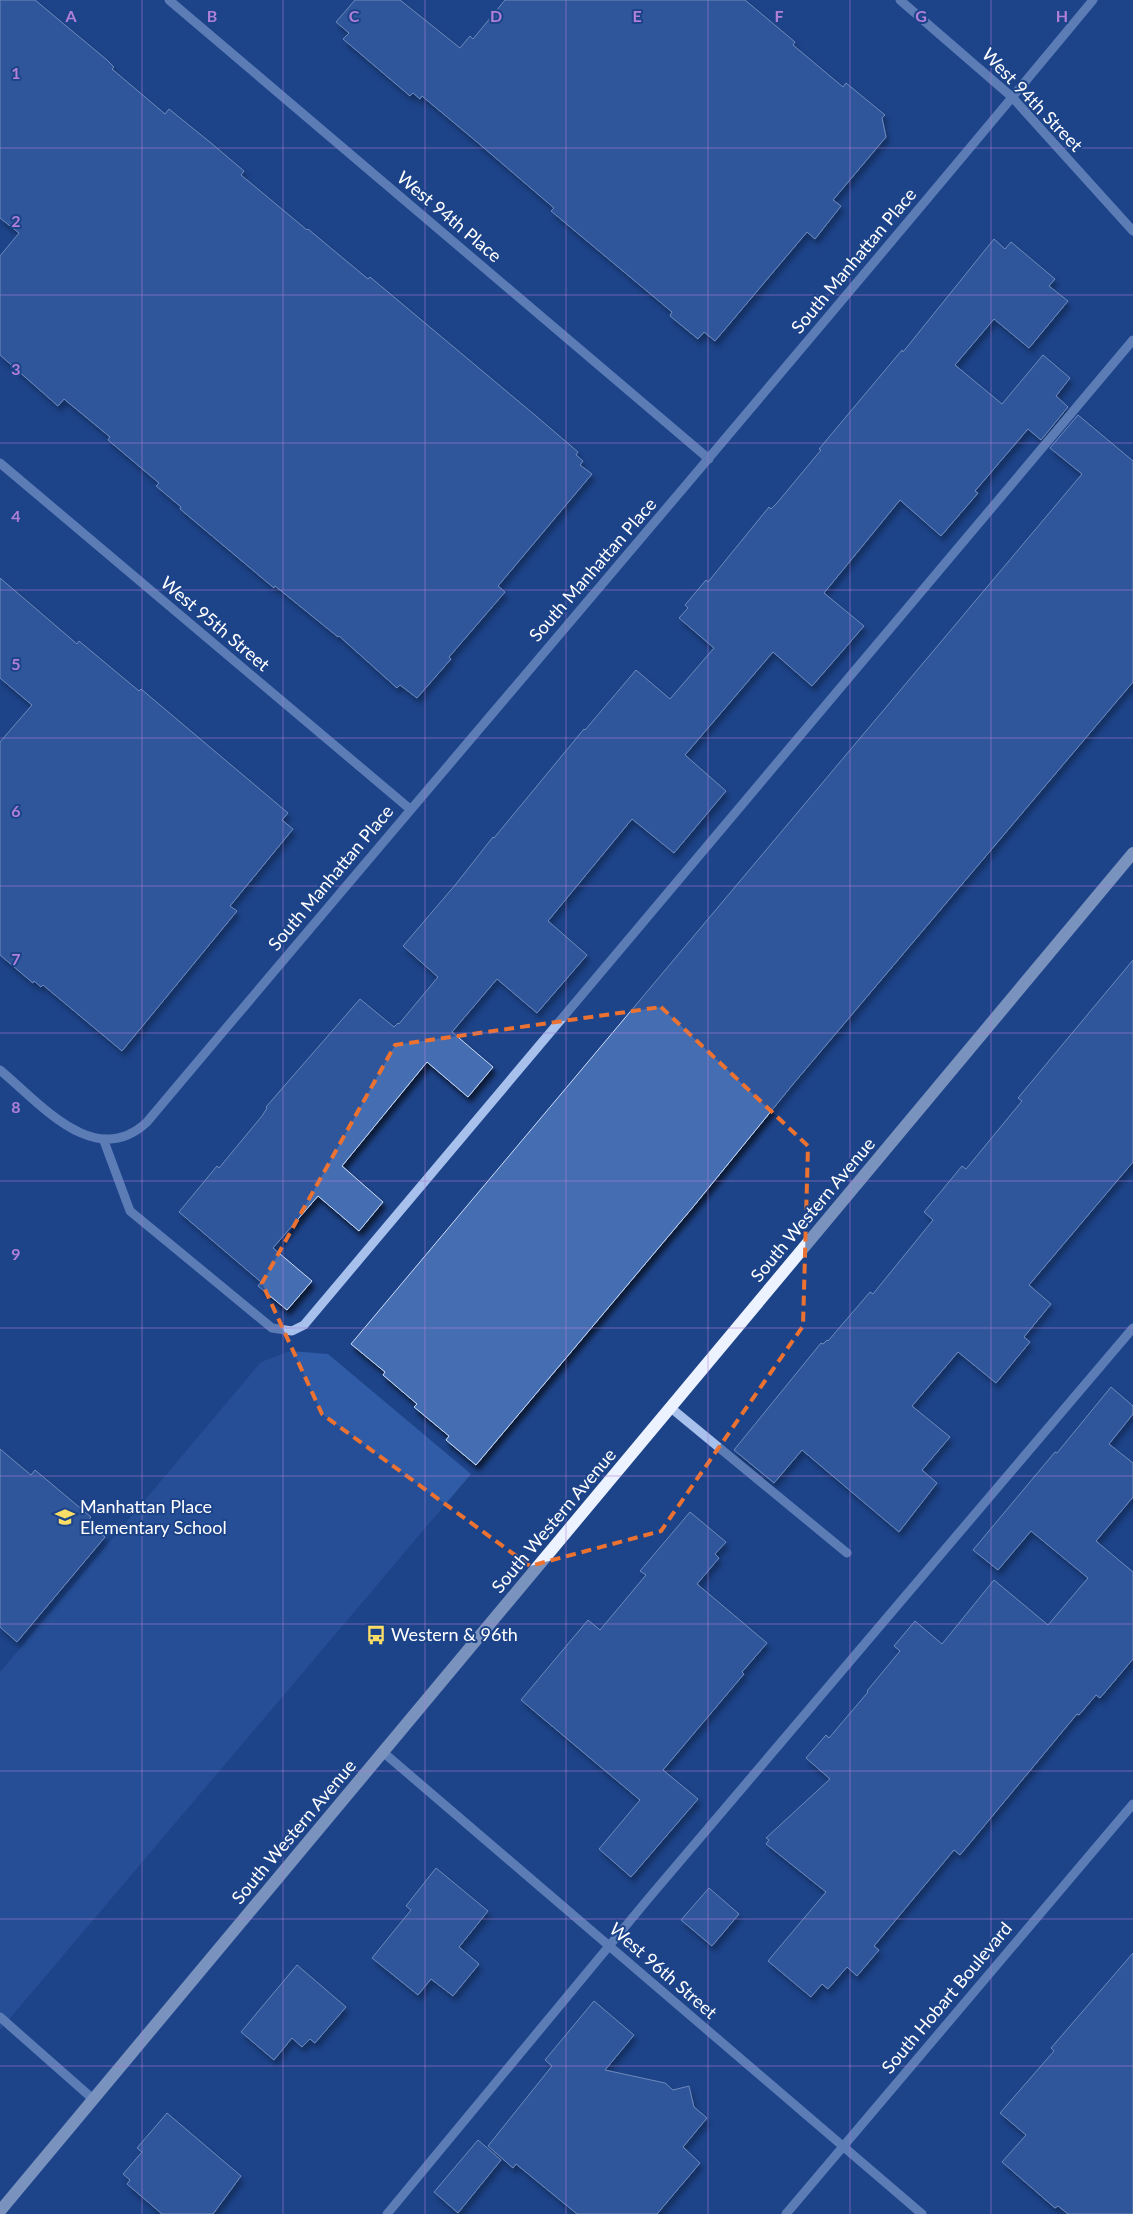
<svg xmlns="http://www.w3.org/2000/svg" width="1133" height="2214" font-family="Lato,sans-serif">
	<defs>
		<filter id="shadow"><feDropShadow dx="3" dy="5.5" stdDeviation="2.5" flood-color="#0009"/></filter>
	</defs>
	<rect width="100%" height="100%" fill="#1d4389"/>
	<path fill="#305ca7" d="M 290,1351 L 328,1354 L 471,1474 L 0,2030 L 0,1672 L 261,1362 Z"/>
	<path fill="#456db2" stroke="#ccddf9" filter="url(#shadow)" d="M 0,0 L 35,0 L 107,60 L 114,67 L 112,69 L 165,114 L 169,109 L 211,143 L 244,171 L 241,175 L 307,230 L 308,229 L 368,279 L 370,277 L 536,416 L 578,452 L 576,455 L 583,461 L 580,465 L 592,474 L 498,586 L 505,592 L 449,657 L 451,659 L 417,698 L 400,685 L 397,688 L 339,636 L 338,637 L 275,586 L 274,588 L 180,509 L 181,507 L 156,486 L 159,483 L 108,440 L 110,437 L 64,399 L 58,406 L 0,355 L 0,256 L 19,233 L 0,218 Z
		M 355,0 L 400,0 L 460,48 L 470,36 L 473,39 L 505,0 L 745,0 L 795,42 L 793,45 L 843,87 L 846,83 L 885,115 L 882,118 L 886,137 L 833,200 L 841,206 L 815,239 L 807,232 L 715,341 L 704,332 L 698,339 L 670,316 L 672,312 L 551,211 L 554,208 L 477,142 L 422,96 L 420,99 L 413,93 L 410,96 L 343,39 L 349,33 L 336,22 Z
		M 994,239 L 1005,249 L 1011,242 L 1055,279 L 1049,286 L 1068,301 L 1029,348 L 994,319 L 955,365 L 1002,404 L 1043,355 L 1070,378 L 1056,396 L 1068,407 L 1041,440 L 1028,429 L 975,491 L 978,493 L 941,536 L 900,500 L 824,593 L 864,626 L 839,655 L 812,686 L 773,652 L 685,755 L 726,791 L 674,853 L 632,819 L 548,921 L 587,955 L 537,1013 L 497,979 L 452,1032 L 493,1067 L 468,1097 L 427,1062 L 342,1166 L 383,1202 L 359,1231 L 318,1196 L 273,1248 L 312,1281 L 287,1310 L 258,1286 L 261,1282 L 179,1212 L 217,1166 L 219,1168 L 262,1116 L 267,1108 L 266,1107 L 360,999 L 394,1027 L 398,1023 L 399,1024 L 438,977 L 403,946 L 456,884 L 493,837 L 494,838 L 584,729 L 585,730 L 636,670 L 670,699 L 714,648 L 679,618 L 688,608 L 685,605 L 706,580 L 708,582 L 769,507 L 771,509 L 777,503 L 821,450 L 819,449 L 902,350 L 903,352 Z
		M 1078,415 L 1133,461 L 1133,682 L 794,1083 L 693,1207 L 476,1465 L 446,1440 L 449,1436 L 414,1407 L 417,1404 L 383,1375 L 385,1372 L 351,1344 L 1082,474 L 1050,448 Z
		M 0,578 L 77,644 L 79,641 L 139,691 L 141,689 L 288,813 L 282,820 L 293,829 L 230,906 L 237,911 L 122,1051 L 43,985 L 41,987 L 34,981 L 33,983 L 0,955 L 0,742 L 32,705 L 0,678 Z
		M 1133,960 L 1133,1162 L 1029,1285 L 1051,1304 L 1024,1337 L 1030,1342 L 996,1383 L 958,1352 L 912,1406 L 950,1437 L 922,1470 L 937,1483 L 899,1532 L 802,1450 L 774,1483 L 734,1450 L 821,1343 L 823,1344 L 827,1340 L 828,1341 L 870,1292 L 873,1294 L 933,1220 L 924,1212 L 962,1166 L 966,1169 L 1022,1101 L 1018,1098 Z
		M 1111,1387 L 1133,1406 L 1133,1414 L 1109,1444 L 1133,1463 L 1133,1497 L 1096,1541 L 1133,1572 L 1133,1659 L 1100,1698 L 1096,1695 L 1079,1715 L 1077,1714 L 960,1855 L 954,1850 L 874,1946 L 879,1950 L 857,1976 L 847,1967 L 828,1989 L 822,1984 L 811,1997 L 768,1961 L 826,1892 L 766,1844 L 769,1840 L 766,1838 L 830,1779 L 806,1758 L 826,1735 L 829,1738 L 868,1692 L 867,1691 L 900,1651 L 894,1646 L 915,1621 L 942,1644 L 994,1580 L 1048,1625 L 1088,1578 L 1031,1531 L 998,1570 L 973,1550 L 1055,1452 L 1057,1453 Z
		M 0,1449 L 31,1475 L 35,1470 L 91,1517 L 87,1522 L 105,1537 L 17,1642 L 0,1627 Z
		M 690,1512 L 726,1542 L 715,1554 L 719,1558 L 697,1584 L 767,1643 L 742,1672 L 744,1674 L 663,1770 L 698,1799 L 631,1877 L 599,1849 L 640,1800 L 521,1700 L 588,1620 L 600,1630 L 646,1575 L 640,1571 Z
		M 436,1868 L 488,1911 L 459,1947 L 479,1964 L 453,1996 L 431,1979 L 418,1995 L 372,1958 L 411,1910 L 406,1906 Z
		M 709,1888 L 739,1914 L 712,1946 L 681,1920 Z
		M 1133,1953 L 1133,2214 L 1068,2214 L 1058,2206 L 1055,2208 L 1002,2162 L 1026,2135 L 1000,2113 L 1054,2051 L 1051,2048 Z
		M 297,1965 L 346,2007 L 315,2043 L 310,2039 L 302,2047 L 292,2038 L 274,2060 L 241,2032 Z
		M 594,2001 L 634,2035 L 605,2070 L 665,2083 L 673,2090 L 689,2086 L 694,2107 L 707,2118 L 683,2147 L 700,2163 L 657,2214 L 577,2214 L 516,2164 L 513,2168 L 488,2146 L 552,2066 L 545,2060 Z
		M 167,2113 L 241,2176 L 213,2214 L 162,2214 L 127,2184 L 130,2180 L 123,2174 L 142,2152 L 137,2148 Z
		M 478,2140 L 501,2160 L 458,2213 L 434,2192 Z"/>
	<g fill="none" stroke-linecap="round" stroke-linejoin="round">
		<path stroke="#a7c0ec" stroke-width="9" d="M 169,0 L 709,459
			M 900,0 L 1012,97 L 1133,231
			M 0,463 L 410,809
			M 0,1070 C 40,1103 95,1171 147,1122 C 462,747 781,377 1093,0
			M 104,1141 L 130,1211 L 272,1328 L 292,1331 L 304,1325 L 1133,340
			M 671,1408 L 847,1553
			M 384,1753 L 922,2214
			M 0,2017 L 93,2099
			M 387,2214 L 648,1899 L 1133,1328
			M 786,2214 L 1133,1804"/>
		<path stroke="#ecf2ff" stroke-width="12" d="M 0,2211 L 1133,853"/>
	</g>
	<path d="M0 0H1133V2214H0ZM 661,1007 L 808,1146 L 803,1326 L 661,1531 L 530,1566 L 322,1414 L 262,1283 L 395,1045 Z" fill="#1d4389" fill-opacity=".55" fill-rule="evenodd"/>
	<path fill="none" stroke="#eb7230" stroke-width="4" stroke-dasharray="10 6" stroke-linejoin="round" d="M 661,1007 L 808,1146 L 803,1326 L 661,1531 L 530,1566 L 322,1414 L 262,1283 L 395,1045 Z"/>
	<path fill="none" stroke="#b080d9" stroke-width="1" stroke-opacity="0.55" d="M 142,0 L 142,2214M 283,0 L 283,2214M 425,0 L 425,2214M 566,0 L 566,2214M 708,0 L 708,2214M 850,0 L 850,2214M 991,0 L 991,2214M 0,148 L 1133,148M 0,295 L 1133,295M 0,443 L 1133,443M 0,590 L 1133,590M 0,738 L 1133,738M 0,886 L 1133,886M 0,1033 L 1133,1033M 0,1181 L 1133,1181M 0,1328 L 1133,1328M 0,1476 L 1133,1476M 0,1624 L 1133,1624M 0,1771 L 1133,1771M 0,1919 L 1133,1919M 0,2066 L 1133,2066"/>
	<defs>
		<symbol id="school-bare" viewBox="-9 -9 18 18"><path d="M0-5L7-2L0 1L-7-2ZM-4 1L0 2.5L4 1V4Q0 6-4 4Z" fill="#fcdd65" stroke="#1d4389" stroke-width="2.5" paint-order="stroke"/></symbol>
		<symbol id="bus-bare" viewBox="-9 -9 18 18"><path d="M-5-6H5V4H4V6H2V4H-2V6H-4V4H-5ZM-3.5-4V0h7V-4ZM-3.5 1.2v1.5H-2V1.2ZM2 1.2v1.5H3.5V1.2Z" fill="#fcdd65" stroke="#1d4389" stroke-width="2.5" paint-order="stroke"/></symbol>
	</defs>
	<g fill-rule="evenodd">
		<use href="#school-bare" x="51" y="1503" width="28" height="28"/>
		<use href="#bus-bare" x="362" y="1621" width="28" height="28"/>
	</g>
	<g text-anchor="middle" stroke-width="4" stroke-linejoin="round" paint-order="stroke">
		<g font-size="18" fill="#fff" stroke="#1d4389">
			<text transform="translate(1032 100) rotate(46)" y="6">West 94th Street</text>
			<text transform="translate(449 217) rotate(40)" y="6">West 94th Place</text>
			<text transform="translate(854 261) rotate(-50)" y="6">South Manhattan Place</text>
			<text transform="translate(593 570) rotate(-49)" y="6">South Manhattan Place</text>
			<text transform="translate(215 624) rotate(40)" y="6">West 95th Street</text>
			<text transform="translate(331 878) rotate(-50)" y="6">South Manhattan Place</text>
			<text transform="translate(813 1210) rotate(-50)" y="6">South Western Avenue</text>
			<text transform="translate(554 1521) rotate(-50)" y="6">South Western Avenue</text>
			<text transform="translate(294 1832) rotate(-50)" y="6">South Western Avenue</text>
			<text transform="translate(663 1971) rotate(41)" y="6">West 96th Street</text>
			<text transform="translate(947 1998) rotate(-50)" y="6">South Hobart Boulevard</text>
		</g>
		<g font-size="18" fill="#fff" stroke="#1d4389" text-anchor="start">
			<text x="80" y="1513">Manhattan Place<tspan x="80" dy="21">Elementary School</tspan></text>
			<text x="391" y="1641">Western &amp; 96th</text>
		</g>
	</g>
	<g font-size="16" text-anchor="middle" font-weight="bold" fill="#b080d9" stroke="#1d4389" stroke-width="4" stroke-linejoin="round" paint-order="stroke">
		<text x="71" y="22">A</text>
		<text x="212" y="22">B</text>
		<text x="354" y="22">C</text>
		<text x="496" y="22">D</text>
		<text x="637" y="22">E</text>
		<text x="779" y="22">F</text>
		<text x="921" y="22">G</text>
		<text x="1062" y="22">H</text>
		<text x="16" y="79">1</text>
		<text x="16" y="227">2</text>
		<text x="16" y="375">3</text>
		<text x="16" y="522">4</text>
		<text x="16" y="670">5</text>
		<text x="16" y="817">6</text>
		<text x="16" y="965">7</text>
		<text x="16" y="1113">8</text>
		<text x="16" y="1260">9</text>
	</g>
</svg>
